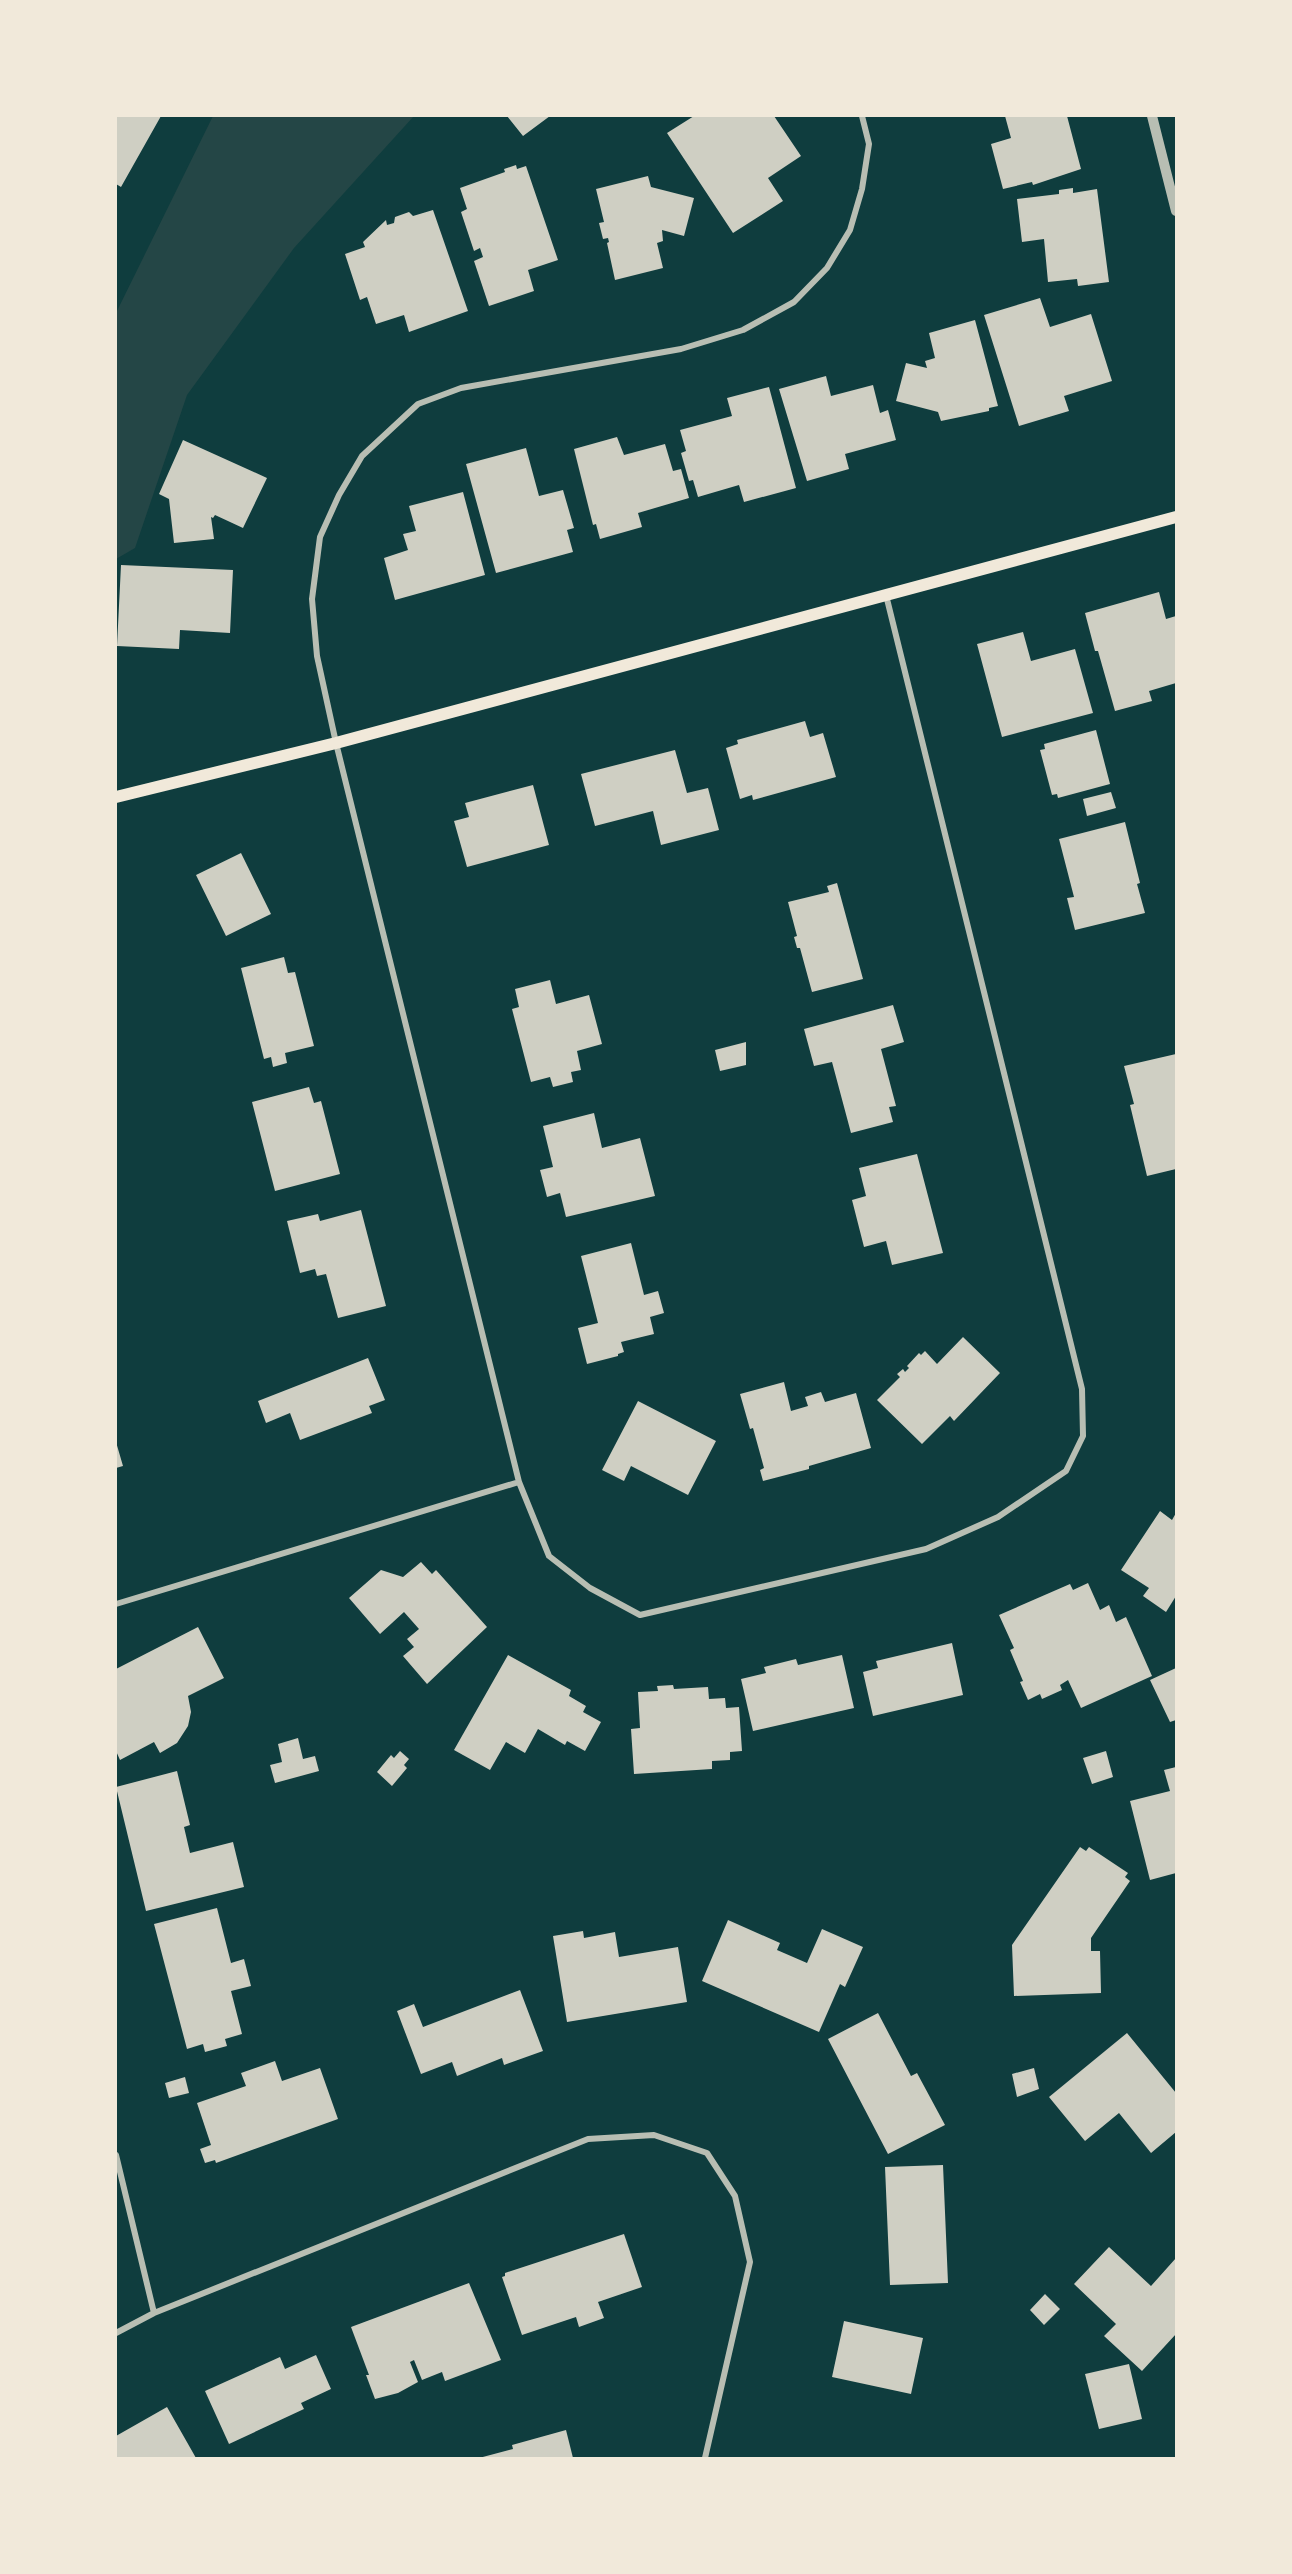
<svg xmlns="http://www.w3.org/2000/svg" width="1292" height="2574" font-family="Mulish,sans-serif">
	<rect width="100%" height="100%" fill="#0f3d3e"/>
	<path fill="#244646" d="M 213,116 L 414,116 L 294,248 L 187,395 L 135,548 L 116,559 L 116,313 Z"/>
	<path fill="#cfcfc3" d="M 116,116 L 161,116 L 121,187 L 116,184 Z
		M 507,116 L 550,116 L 523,136 Z
		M 694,116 L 774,116 L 801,156 L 768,178 L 783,201 L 733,233 L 667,133 Z
		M 1005,116 L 1067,116 L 1081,169 L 1033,185 L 1032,182 L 1003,189 L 991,144 L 1011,138 Z
		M 516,165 L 517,169 L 526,166 L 558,260 L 528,270 L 534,291 L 489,306 L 474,261 L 483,257 L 480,248 L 474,251 L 461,212 L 467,209 L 460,188 L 505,172 L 504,169 Z
		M 648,176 L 651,187 L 694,198 L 684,236 L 662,230 L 663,241 L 657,243 L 663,268 L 615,280 L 607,243 L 609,242 L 608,238 L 603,239 L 599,223 L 604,222 L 596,189 Z
		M 1073,188 L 1073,193 L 1097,189 L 1109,282 L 1078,286 L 1077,279 L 1048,282 L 1044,239 L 1022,242 L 1017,199 L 1059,194 L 1059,190 Z
		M 433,210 L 468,311 L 409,332 L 404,315 L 376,324 L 367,297 L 360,300 L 345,254 L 365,247 L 363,242 L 386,220 L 387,225 L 394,223 L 395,217 L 409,212 L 413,216 Z
		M 1040,298 L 1050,327 L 1091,314 L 1112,381 L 1064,396 L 1069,411 L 1019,426 L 984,315 Z
		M 975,320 L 998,406 L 989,408 L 989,411 L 941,421 L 938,412 L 896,401 L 906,363 L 927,368 L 925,361 L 935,358 L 929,333 Z
		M 826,376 L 831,396 L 873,385 L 880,413 L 888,410 L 896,440 L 845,454 L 849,469 L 807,481 L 779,389 Z
		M 769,387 L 796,488 L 744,502 L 739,485 L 698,497 L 693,480 L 689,481 L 681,453 L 686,451 L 680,430 L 732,416 L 727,398 Z
		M 617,437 L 624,455 L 665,444 L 673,471 L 681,469 L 689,498 L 638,513 L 642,527 L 600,539 L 596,524 L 593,525 L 574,449 Z
		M 183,440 L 267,478 L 243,528 L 215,515 L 213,518 L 211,517 L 214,539 L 174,543 L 169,499 L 159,494 Z
		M 526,448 L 539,496 L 563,490 L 574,528 L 567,530 L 573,552 L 496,573 L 466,464 Z
		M 463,492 L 485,575 L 395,600 L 384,558 L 408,550 L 403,534 L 416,531 L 409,506 Z
		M 121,565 L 233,570 L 230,633 L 180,630 L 179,649 L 117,646 Z
		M 1159,592 L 1166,619 L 1176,616 L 1176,683 L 1149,691 L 1152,701 L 1115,711 L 1098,651 L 1095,651 L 1085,613 Z
		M 1023,632 L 1031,661 L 1075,649 L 1093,713 L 1002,737 L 977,644 Z
		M 805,721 L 810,737 L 823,733 L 836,777 L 753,800 L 752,795 L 740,799 L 726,748 L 738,744 L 737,740 Z
		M 1096,730 L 1110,784 L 1058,798 L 1057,794 L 1052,795 L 1040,750 L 1045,749 L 1044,744 Z
		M 675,750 L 687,793 L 708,788 L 719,830 L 661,845 L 653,811 L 595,826 L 581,774 Z
		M 533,785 L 549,845 L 467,867 L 454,821 L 469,817 L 465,803 Z
		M 1111,792 L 1116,808 L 1087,816 L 1083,799 Z
		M 1125,822 L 1140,883 L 1137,884 L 1145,913 L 1075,930 L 1067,898 L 1074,897 L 1059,839 Z
		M 241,853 L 271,914 L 226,936 L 196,875 Z
		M 837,883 L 863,979 L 812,992 L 800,948 L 797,948 L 794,937 L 797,936 L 788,902 L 829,892 L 827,886 Z
		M 284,957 L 288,973 L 295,972 L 314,1046 L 285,1053 L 287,1063 L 273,1067 L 271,1057 L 264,1059 L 241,968 Z
		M 550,980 L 556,1004 L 589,995 L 602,1044 L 577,1051 L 581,1070 L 571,1072 L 573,1082 L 553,1087 L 550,1077 L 531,1082 L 512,1009 L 519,1007 L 515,989 Z
		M 893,1005 L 904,1042 L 881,1049 L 896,1106 L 889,1107 L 893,1122 L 851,1133 L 832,1062 L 814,1066 L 804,1029 Z
		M 746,1042 L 746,1065 L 720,1071 L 715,1050 Z
		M 1176,1054 L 1176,1169 L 1147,1176 L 1130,1105 L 1134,1104 L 1124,1066 Z
		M 309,1087 L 314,1103 L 321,1101 L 340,1174 L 275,1191 L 252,1102 Z
		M 594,1113 L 602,1148 L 640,1138 L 655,1196 L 566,1217 L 560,1193 L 547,1197 L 540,1170 L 553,1167 L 543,1126 Z
		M 917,1154 L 943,1253 L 892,1265 L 886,1241 L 864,1247 L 852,1200 L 866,1196 L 859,1168 Z
		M 361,1210 L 386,1306 L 338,1318 L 326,1274 L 317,1276 L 315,1269 L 300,1273 L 287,1221 L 318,1214 L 320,1221 Z
		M 631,1243 L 644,1295 L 658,1291 L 664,1313 L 650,1317 L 654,1334 L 621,1342 L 624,1352 L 618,1354 L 618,1356 L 587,1364 L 578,1328 L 598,1323 L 581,1256 Z
		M 963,1337 L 1000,1373 L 954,1421 L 950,1416 L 922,1444 L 877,1400 L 900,1377 L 897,1374 L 903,1369 L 905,1372 L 909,1368 L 907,1366 L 919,1353 L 921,1355 L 925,1351 L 937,1364 Z
		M 368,1358 L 385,1400 L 369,1406 L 372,1413 L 300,1440 L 290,1413 L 266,1423 L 258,1401 Z
		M 784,1382 L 791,1411 L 808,1406 L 805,1397 L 821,1392 L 825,1402 L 856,1393 L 871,1448 L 809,1466 L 809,1469 L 763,1481 L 760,1470 L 764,1468 L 753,1428 L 750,1429 L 740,1394 Z
		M 638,1401 L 716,1441 L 688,1495 L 631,1466 L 624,1481 L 602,1470 Z
		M 116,1442 L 123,1466 L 116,1468 Z
		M 1160,1511 L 1172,1520 L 1176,1513 L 1176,1596 L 1166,1612 L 1143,1596 L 1149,1588 L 1121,1570 Z
		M 421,1562 L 432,1574 L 436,1570 L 487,1627 L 427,1684 L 403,1656 L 414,1647 L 407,1639 L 419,1629 L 404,1612 L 380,1634 L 349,1598 L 381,1570 L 403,1577 Z
		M 1088,1583 L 1100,1610 L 1109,1605 L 1116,1622 L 1126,1617 L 1152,1676 L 1081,1708 L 1068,1680 L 1060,1685 L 1062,1690 L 1042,1699 L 1040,1694 L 1028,1700 L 1020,1682 L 1023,1681 L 1010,1650 L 1014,1648 L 999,1615 L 1070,1584 L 1073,1590 Z
		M 198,1627 L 224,1678 L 188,1696 L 191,1712 L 188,1726 L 177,1743 L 160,1753 L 154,1742 L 120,1760 L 116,1751 L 116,1669 Z
		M 952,1643 L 963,1695 L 873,1716 L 863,1672 L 878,1668 L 876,1661 Z
		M 508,1655 L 571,1690 L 569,1696 L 586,1706 L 583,1712 L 601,1722 L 585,1751 L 567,1741 L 565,1745 L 538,1729 L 525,1753 L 506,1742 L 490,1770 L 454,1750 Z
		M 842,1655 L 854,1708 L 753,1731 L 741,1679 L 766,1673 L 764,1667 L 796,1659 L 798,1665 Z
		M 1176,1668 L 1176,1720 L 1170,1722 L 1150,1680 Z
		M 673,1685 L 674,1689 L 708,1687 L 709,1699 L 725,1698 L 726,1708 L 739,1707 L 742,1751 L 730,1752 L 730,1760 L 712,1761 L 712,1769 L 634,1774 L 631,1729 L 640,1728 L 638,1692 L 658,1691 L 657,1686 Z
		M 298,1738 L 303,1759 L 315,1756 L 319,1771 L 275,1783 L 270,1765 L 282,1762 L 278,1744 Z
		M 400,1751 L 409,1759 L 404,1765 L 407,1768 L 392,1786 L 377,1772 L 391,1755 L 394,1758 Z
		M 1106,1751 L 1113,1777 L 1092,1784 L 1083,1758 Z
		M 1176,1767 L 1176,1873 L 1150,1880 L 1130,1801 L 1170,1791 L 1164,1770 Z
		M 177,1771 L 190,1825 L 184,1827 L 190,1853 L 233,1842 L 244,1887 L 146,1911 L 116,1787 Z
		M 1080,1847 L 1086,1851 L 1089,1847 L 1128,1873 L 1125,1877 L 1130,1881 L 1091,1938 L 1091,1951 L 1100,1951 L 1101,1993 L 1014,1996 L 1012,1945 Z
		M 217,1908 L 231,1963 L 244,1959 L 251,1986 L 231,1991 L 242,2034 L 225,2039 L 227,2046 L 205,2052 L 203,2044 L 187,2049 L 154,1924 Z
		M 728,1920 L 780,1943 L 777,1950 L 807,1963 L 822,1929 L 863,1947 L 845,1987 L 840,1984 L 819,2032 L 702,1981 Z
		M 583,1931 L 584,1938 L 615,1932 L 619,1957 L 678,1947 L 687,2002 L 567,2022 L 553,1936 Z
		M 520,1990 L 543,2051 L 504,2065 L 502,2058 L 457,2076 L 452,2062 L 421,2074 L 397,2011 L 414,2004 L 423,2027 Z
		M 878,2013 L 911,2076 L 917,2073 L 945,2125 L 888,2154 L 828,2039 Z
		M 1127,2033 L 1176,2093 L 1176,2132 L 1151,2153 L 1119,2113 L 1085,2141 L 1049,2097 Z
		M 275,2061 L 282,2081 L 320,2068 L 338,2119 L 216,2163 L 215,2160 L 205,2163 L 200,2149 L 211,2145 L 197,2103 L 246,2086 L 241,2073 Z
		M 1034,2068 L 1039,2089 L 1017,2097 L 1012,2074 Z
		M 185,2077 L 189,2093 L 169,2098 L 165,2083 Z
		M 943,2165 L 948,2283 L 890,2285 L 885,2167 Z
		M 624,2234 L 642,2287 L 598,2302 L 604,2318 L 579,2327 L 576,2317 L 522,2335 L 502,2277 L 505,2276 L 505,2273 Z
		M 1109,2247 L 1151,2286 L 1176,2258 L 1176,2334 L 1142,2371 L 1104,2336 L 1116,2324 L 1074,2284 Z
		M 469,2283 L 501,2360 L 445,2381 L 442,2372 L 422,2380 L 414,2360 L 410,2362 L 418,2382 L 398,2393 L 375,2399 L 366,2375 L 369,2375 L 351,2327 Z
		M 1045,2294 L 1060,2309 L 1044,2325 L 1030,2310 Z
		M 844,2321 L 923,2338 L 911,2394 L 832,2377 Z
		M 316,2355 L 331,2389 L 301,2403 L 304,2409 L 229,2444 L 205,2391 L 280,2357 L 285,2369 Z
		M 1129,2364 L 1142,2419 L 1099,2429 L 1085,2374 Z
		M 167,2407 L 196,2458 L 116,2458 L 116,2436 Z
		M 566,2430 L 573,2458 L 479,2458 L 513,2449 L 512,2445 Z"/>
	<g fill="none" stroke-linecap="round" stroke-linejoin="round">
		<path stroke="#b8beb3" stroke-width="6" d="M 862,116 L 869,144 L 862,189 L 850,230 L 827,268 L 794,302 L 743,330 L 681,349 L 461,388 L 418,404 L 362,456 L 339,495 L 320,537 L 312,599 L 317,656 L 336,743 L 519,1482 L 549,1556 L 590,1588 L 640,1615 L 926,1549 L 998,1517 L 1066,1471 L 1083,1436 L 1082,1389 L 886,595
			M 116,1604 L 519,1482
			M 116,2155 L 154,2313
			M 116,2333 L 154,2313 L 588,2139 L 654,2135 L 707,2153 L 735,2196 L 750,2262 L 705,2458"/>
		<path stroke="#b8beb3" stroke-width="10" d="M 1152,116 L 1176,211"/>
		<path stroke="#f1e9da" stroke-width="12" d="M 116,797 L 336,743 L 1176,517"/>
	</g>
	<rect width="1292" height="2574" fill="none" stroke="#f1e9da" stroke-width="234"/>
</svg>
